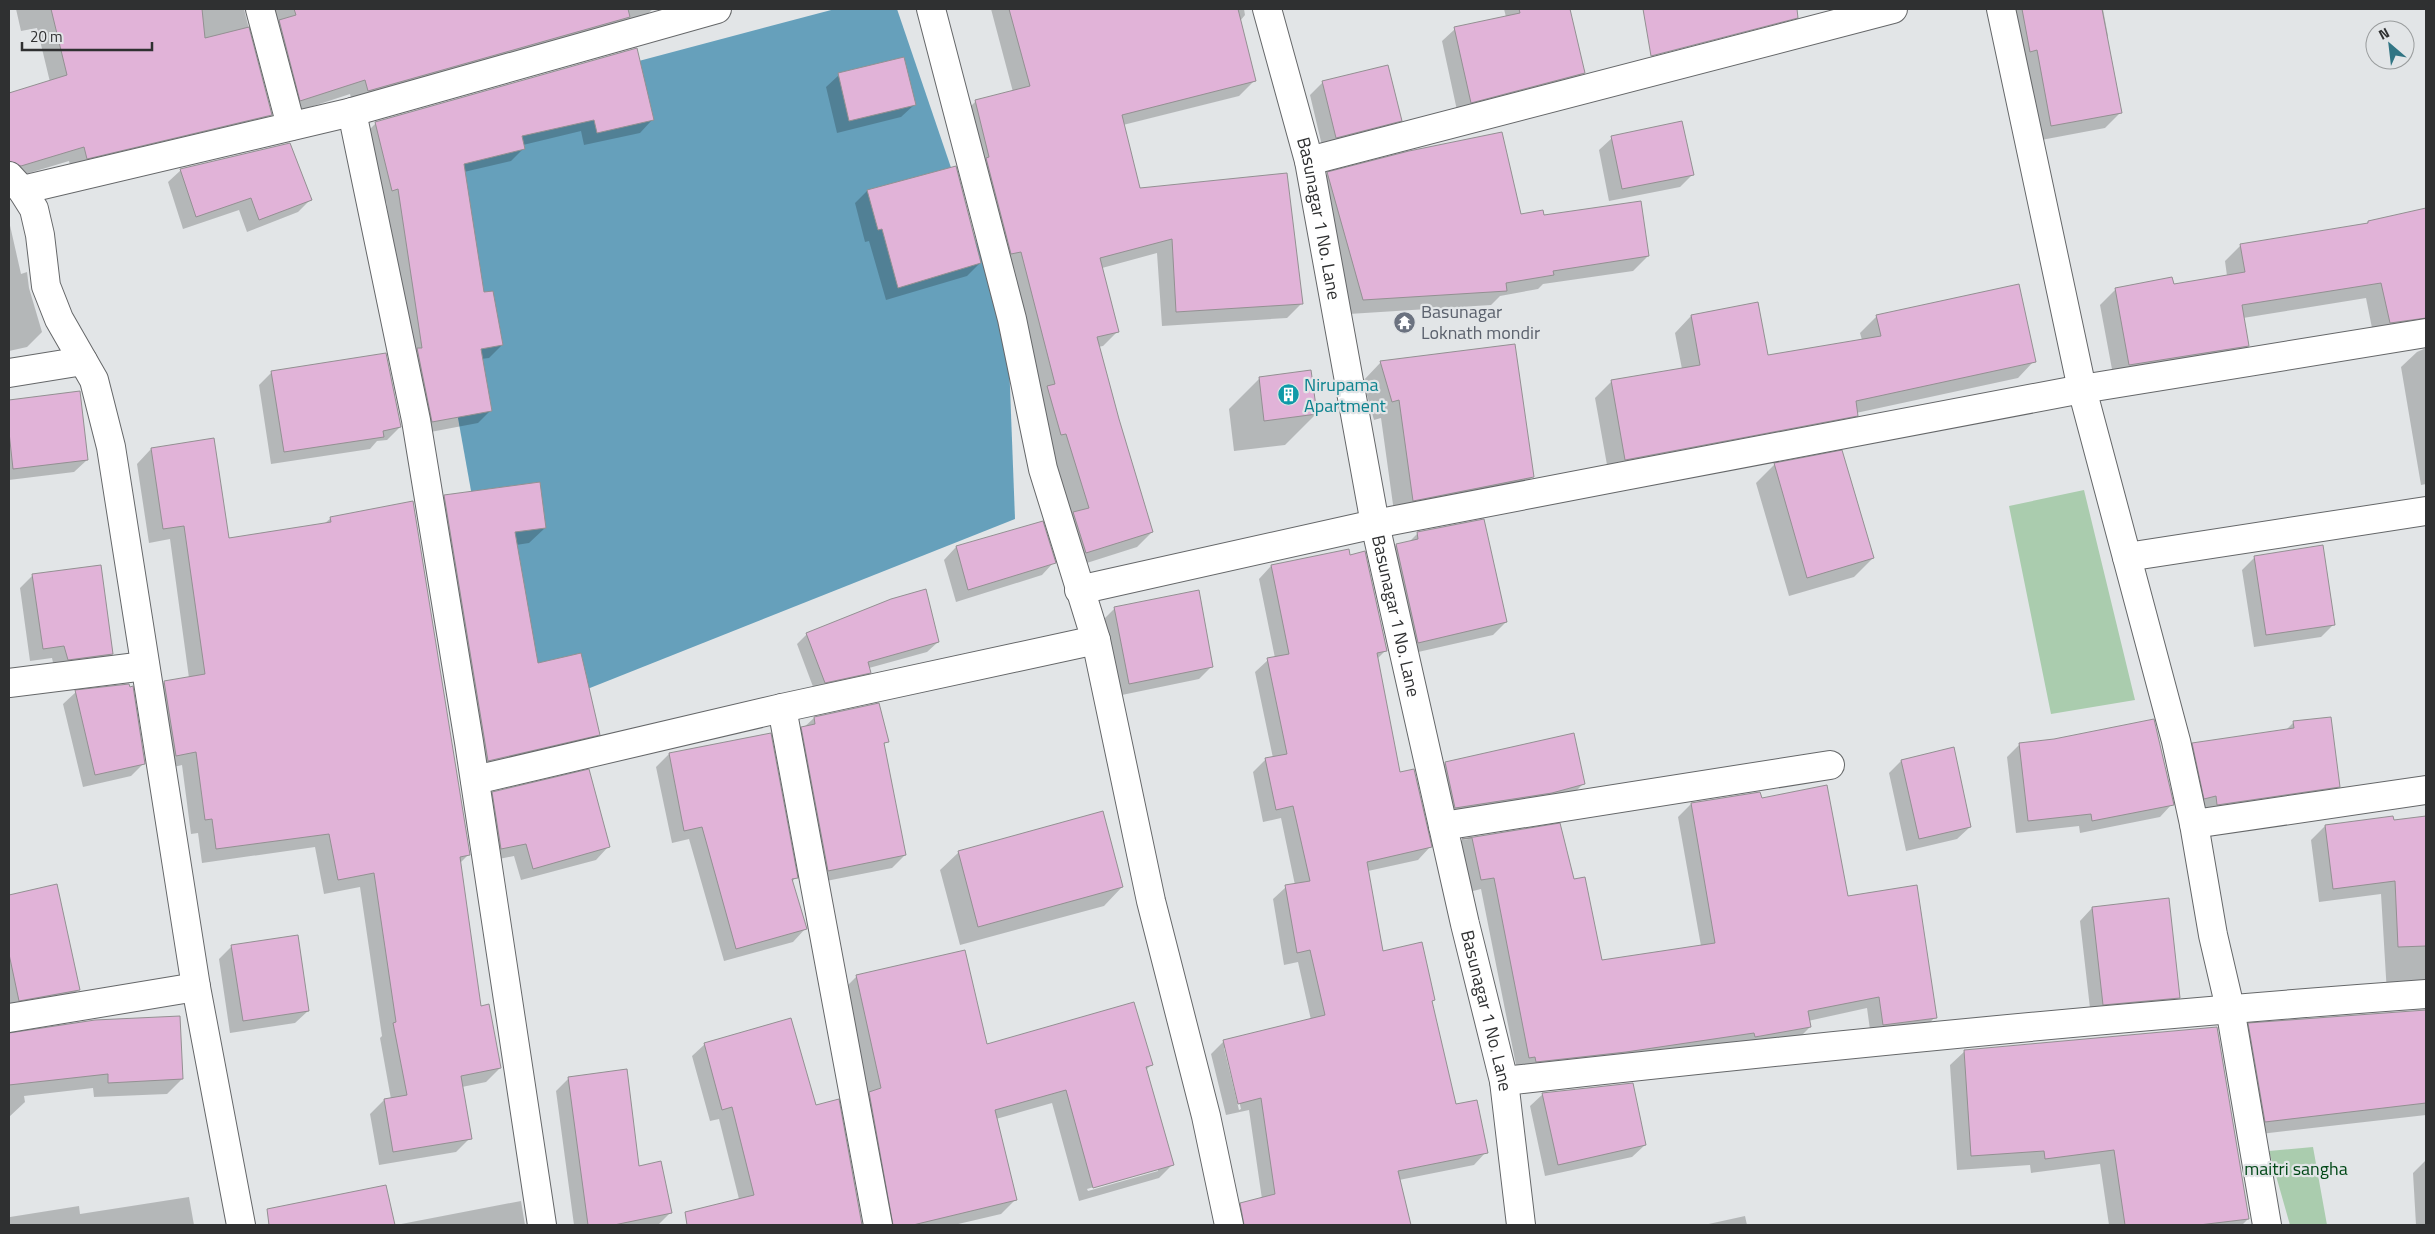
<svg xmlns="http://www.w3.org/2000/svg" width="2435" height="1234" font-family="'Titillium Web',sans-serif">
	<rect width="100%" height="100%" fill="#e2e5e7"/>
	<path fill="#aaccae" d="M 2084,490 L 2135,700 L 2051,714 L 2009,506 Z
		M 2313,1147 L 2327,1225 L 2290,1225 L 2269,1151 Z"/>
	<path fill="#66a0bb" d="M 835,9 L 897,9 L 1008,335 L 1015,519 L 512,719 L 405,123 Z"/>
	<path fill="#0003" fill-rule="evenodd" d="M 16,9 L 244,9 L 270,114 L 256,129 L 72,173 L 69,161 L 9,179 L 9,94 L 50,82 L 37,28 L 21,31 Z
		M 250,9 L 653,9 L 640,21 L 353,105 L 350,94 L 286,115 Z
		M 991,9 L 1244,9 L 1245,15 L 1240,21 L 1254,81 L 1239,96 L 1123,125 L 1139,189 L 1302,303 L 1287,318 L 1162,326 L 1157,253 L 1102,268 L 1118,331 L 1103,346 L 1098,347 L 1117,419 L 1152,532 L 1137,547 L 1071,568 L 1059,528 L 1072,515 L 1051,448 L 961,116 L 976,101 L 1013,92 Z
		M 1504,9 L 1568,9 L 1583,73 L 1571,85 L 1458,115 L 1442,41 L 1455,29 L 1506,17 Z
		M 2004,9 L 2103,9 L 2108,36 L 2106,38 L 2121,112 L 2105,128 L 2036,141 Z
		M 636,49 L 652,120 L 640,133 L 584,145 L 581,131 L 523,145 L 524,148 L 511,161 L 464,172 L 483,294 L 502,345 L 489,358 L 481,359 L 490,411 L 478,423 L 420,434 L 386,201 L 379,203 L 363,136 L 376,123 Z
		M 839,75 L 914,105 L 901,117 L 837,133 L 826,87 Z
		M 1323,82 L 1400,120 L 1388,133 L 1323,150 L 1310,95 Z
		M 1612,138 L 1693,174 L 1680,187 L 1609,201 L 1599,150 Z
		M 181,170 L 310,200 L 298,212 L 247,232 L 239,210 L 183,229 L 168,182 Z
		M 1328,174 L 1520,215 L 1543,216 L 1648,256 L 1633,271 L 1543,284 L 1538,289 L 1500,296 L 1491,305 L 1349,314 L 1313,188 Z
		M 867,191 L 980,263 L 967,276 L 886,300 L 869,241 L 865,242 L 855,203 Z
		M 2426,210 L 2426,347 L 2422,338 L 2374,338 L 2366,298 L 2243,318 L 2248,346 L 2232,361 L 2114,380 L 2100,305 L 2116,289 L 2173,285 L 2227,276 L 2225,261 L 2241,245 L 2366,224 L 2368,222 Z
		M 9,221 L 21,274 L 27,272 L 29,288 L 42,332 L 27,347 L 9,351 Z
		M 1691,316 L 1767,356 L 1862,340 L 1860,333 L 1877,316 L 2034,361 L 2018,378 L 1856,413 L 1857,415 L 1840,432 L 1609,476 L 1595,398 L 1612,381 L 1682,369 L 1675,333 Z
		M 2426,348 L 2426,484 L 2421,485 L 2401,367 L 2417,352 Z
		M 1381,362 L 1532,477 L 1514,496 L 1395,519 L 1381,418 L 1374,420 L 1363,381 Z
		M 272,372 L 400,427 L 387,440 L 377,441 L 370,449 L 271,464 L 259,385 Z
		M 1260,378 L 1316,414 L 1285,445 L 1234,451 L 1229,409 Z
		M 79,392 L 87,460 L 74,472 L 9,480 L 9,401 Z
		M 151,449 L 228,539 L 324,524 L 331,518 L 469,854 L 459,864 L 480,1007 L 500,1068 L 486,1082 L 462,1087 L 470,1138 L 456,1152 L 379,1165 L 370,1114 L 384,1100 L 391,1099 L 380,1038 L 382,1036 L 360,887 L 324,894 L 315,847 L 202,863 L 198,833 L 191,834 L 182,765 L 161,770 L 150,697 L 164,682 L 189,678 L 170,539 L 149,543 L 137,464 Z
		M 1841,452 L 1873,558 L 1854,577 L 1789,596 L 1756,483 L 1774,465 Z
		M 445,496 L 545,528 L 529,543 L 516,545 L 537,665 L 599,734 L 583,750 L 472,776 L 429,512 Z
		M 1042,523 L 1054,562 L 1042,575 L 956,602 L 944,560 L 956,547 Z
		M 1418,533 L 1506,622 L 1493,635 L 1405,655 L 1384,558 L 1396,545 L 1408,543 Z
		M 2255,557 L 2334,624 L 2321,637 L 2254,647 L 2242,570 Z
		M 1271,566 L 1386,650 L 1377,659 L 1399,774 L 1430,847 L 1418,860 L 1368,871 L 1382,952 L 1431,1002 L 1455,1106 L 1486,1152 L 1474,1165 L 1399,1180 L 1410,1225 L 1245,1225 L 1242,1213 L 1262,1199 L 1249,1110 L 1226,1115 L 1211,1054 L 1224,1041 L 1311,1020 L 1298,962 L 1284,965 L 1273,899 L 1286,887 L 1295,885 L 1281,818 L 1263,822 L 1253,772 L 1266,759 L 1273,758 L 1255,672 L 1268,660 L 1275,658 L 1259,579 ZM 1224,1048 L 1227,1048 L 1241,1109 L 1239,1110 Z
		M 33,575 L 111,654 L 99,666 L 55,672 L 52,658 L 30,661 L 20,588 Z
		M 1115,608 L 1212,666 L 1199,679 L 1117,696 L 1102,621 Z
		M 807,634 L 938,642 L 927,652 L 869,668 L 870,672 L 859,683 L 815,692 L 797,644 Z
		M 76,692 L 144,763 L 131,776 L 83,787 L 63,704 Z
		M 878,704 L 887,741 L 883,745 L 905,855 L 892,868 L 816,883 L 789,741 L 814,718 Z
		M 2294,722 L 2339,786 L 2326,799 L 2205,817 L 2180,756 L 2193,744 L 2285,731 Z
		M 770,735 L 796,877 L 792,882 L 805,929 L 793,942 L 724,961 L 689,839 L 672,843 L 656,767 L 669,754 Z
		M 1573,735 L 1584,783 L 1571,796 L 1443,820 L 1433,776 L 1445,763 Z
		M 2020,744 L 2172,804 L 2160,817 L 2080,833 L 2079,826 L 2016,833 L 2007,757 Z
		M 1901,761 L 1970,827 L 1957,839 L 1906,851 L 1889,773 Z
		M 493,793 L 608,847 L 596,860 L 521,880 L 514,856 L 489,861 L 480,806 Z
		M 1759,793 L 1760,799 L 1847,897 L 1935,1017 L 1923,1030 L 1871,1037 L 1867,1008 L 1808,1021 L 1810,1027 L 1797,1040 L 1517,1070 L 1481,889 L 1469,892 L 1452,851 L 1462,840 L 1559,825 L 1573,881 L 1601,961 L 1701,946 L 1678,817 L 1691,804 Z
		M 2426,817 L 2426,1002 L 2387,994 L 2381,894 L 2319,902 L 2311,840 L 2325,826 L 2392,818 L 2393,822 Z
		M 959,852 L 1122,887 L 1104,906 L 960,945 L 940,870 Z
		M 56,886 L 78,990 L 64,1005 L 9,1014 L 9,896 Z
		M 2092,908 L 2179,997 L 2166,1010 L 2091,1017 L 2080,921 Z
		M 232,946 L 308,1011 L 295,1023 L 230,1033 L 219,959 Z
		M 857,976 L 986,1045 L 1151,1065 L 1146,1070 L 1173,1164 L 1159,1178 L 1079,1201 L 1052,1103 L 996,1119 L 1015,1200 L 1001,1214 L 954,1225 L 878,1225 L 843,990 ZM 1158,1168 L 1158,1171 L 1088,1191 L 1087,1189 Z
		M 2426,1011 L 2426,1115 L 2252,1135 L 2235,1038 L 2249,1025 Z
		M 9,1034 L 12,1035 L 182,1079 L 167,1094 L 94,1097 L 93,1088 L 24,1096 L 25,1102 L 9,1117 Z
		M 705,1044 L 815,1107 L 838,1101 L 861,1225 L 735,1225 L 732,1212 L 740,1203 L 719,1119 L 710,1121 L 692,1056 Z
		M 1965,1051 L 2248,1219 L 2242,1225 L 2109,1225 L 2100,1164 L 2031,1173 L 2030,1165 L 1957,1170 L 1950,1065 Z
		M 569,1078 L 670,1213 L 658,1225 L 574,1225 L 556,1091 Z
		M 1543,1094 L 1645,1145 L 1632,1157 L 1545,1176 L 1530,1106 Z
		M 2426,1160 L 2426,1225 L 2416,1225 L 2413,1173 Z
		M 385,1186 L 394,1225 L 273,1225 L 271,1220 Z
		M 189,1197 L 194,1225 L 9,1225 L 10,1217 L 79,1206 L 80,1214 Z
		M 521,1201 L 525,1225 L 396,1225 Z
		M 1745,1216 L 1747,1225 L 1704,1225 Z"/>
	<path fill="#e1b3d8" stroke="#939092" d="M 51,9 L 202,9 L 205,38 L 249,27 L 272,115 L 87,159 L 84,147 L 21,166 L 9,161 L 9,93 L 67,75 Z
		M 294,9 L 628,9 L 630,17 L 368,91 L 365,80 L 300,101 L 279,20 L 296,15 Z
		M 1009,9 L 1238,9 L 1256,81 L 1122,115 L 1140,188 L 1287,173 L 1303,304 L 1176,312 L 1172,239 L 1100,258 L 1119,332 L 1097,337 L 1119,419 L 1153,532 L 1086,553 L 1073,512 L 1089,508 L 1066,434 L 1061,435 L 1047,386 L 1055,384 L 1021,252 L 1011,254 L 986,158 L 989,157 L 975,100 L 1030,86 Z
		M 1519,9 L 1570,9 L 1585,73 L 1471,103 L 1454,27 L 1520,13 Z
		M 1643,9 L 1797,9 L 1798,18 L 1651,56 Z
		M 2022,9 L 2102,9 L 2122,113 L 2051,126 L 2037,50 L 2030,52 Z
		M 637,48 L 654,120 L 597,133 L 594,120 L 522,136 L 525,149 L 464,164 L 484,292 L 493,291 L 503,345 L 481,349 L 492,411 L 432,422 L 417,348 L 422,348 L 398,189 L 392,191 L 375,122 Z
		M 904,57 L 916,105 L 849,121 L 838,73 Z
		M 1388,65 L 1402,121 L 1336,138 L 1322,81 Z
		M 1682,121 L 1694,175 L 1622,189 L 1611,136 Z
		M 1502,132 L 1521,214 L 1543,210 L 1544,215 L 1641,201 L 1649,256 L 1553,271 L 1554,275 L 1506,283 L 1507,291 L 1363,300 L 1327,172 L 1409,151 Z
		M 290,143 L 312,200 L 259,220 L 251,198 L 196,217 L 180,169 Z
		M 956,166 L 981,263 L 898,288 L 882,229 L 878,230 L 867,190 Z
		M 2426,208 L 2426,318 L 2390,323 L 2381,283 L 2242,305 L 2249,346 L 2129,365 L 2115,288 L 2172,277 L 2174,284 L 2245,272 L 2240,244 L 2368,223 L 2368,221 Z
		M 2019,284 L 2036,362 L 1856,401 L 1858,416 L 1625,460 L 1611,380 L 1700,365 L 1691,315 L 1758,302 L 1768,355 L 1881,336 L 1876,315 Z
		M 1515,344 L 1534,477 L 1413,501 L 1399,400 L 1392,402 L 1380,361 Z
		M 386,353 L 401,427 L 383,431 L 384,437 L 284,452 L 271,371 Z
		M 1311,370 L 1317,414 L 1264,421 L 1259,377 Z
		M 80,391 L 88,460 L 13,469 L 9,432 L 9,400 Z
		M 214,438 L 229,538 L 331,522 L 330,517 L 413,501 L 470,855 L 460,857 L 481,1006 L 489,1004 L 501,1068 L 461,1076 L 472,1139 L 393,1152 L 384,1099 L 407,1095 L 393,1023 L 396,1022 L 374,873 L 338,880 L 329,834 L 216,849 L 212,819 L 205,820 L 196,752 L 176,756 L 164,681 L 205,674 L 184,526 L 163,529 L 151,448 Z
		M 1842,450 L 1874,558 L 1807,578 L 1774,463 Z
		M 540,482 L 546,528 L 515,532 L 538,663 L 581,653 L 600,735 L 488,761 L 444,495 Z
		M 1484,519 L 1507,622 L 1418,643 L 1396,544 L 1418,539 L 1417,532 Z
		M 1043,521 L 1056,563 L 968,590 L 956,546 Z
		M 2323,545 L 2335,625 L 2266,635 L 2254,556 Z
		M 1349,549 L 1350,555 L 1365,551 L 1387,651 L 1377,653 L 1400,772 L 1414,769 L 1432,847 L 1367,862 L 1383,951 L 1422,942 L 1435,1000 L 1432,1001 L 1456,1104 L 1477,1100 L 1488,1153 L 1398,1171 L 1411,1225 L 1244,1225 L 1240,1203 L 1275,1194 L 1261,1098 L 1238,1104 L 1223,1040 L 1325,1015 L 1310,950 L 1297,953 L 1285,885 L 1310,881 L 1293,806 L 1276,810 L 1265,758 L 1287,754 L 1267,658 L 1289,654 L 1271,565 Z
		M 101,565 L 113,654 L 68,660 L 64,646 L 43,649 L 32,574 Z
		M 926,589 L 939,642 L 868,662 L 871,673 L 825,683 L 806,633 L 891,599 Z
		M 1199,590 L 1213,667 L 1129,684 L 1114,607 Z
		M 129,684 L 130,687 L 133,686 L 145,764 L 95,775 L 75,690 Z
		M 879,703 L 889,742 L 884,743 L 906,855 L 828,871 L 801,727 L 815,724 L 814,717 Z
		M 2331,717 L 2340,787 L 2217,805 L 2216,796 L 2204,799 L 2192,743 L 2294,728 L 2293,721 Z
		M 2154,719 L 2174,805 L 2092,821 L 2091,814 L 2028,821 L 2019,743 L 2054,739 Z
		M 771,733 L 798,878 L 792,879 L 807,929 L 736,949 L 702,827 L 684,831 L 669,753 Z
		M 1574,733 L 1585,784 L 1552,793 L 1455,808 L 1445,762 Z
		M 1954,747 L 1971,827 L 1919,839 L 1901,760 Z
		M 589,769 L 610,847 L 533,869 L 526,844 L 501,849 L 492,792 Z
		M 1827,785 L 1848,896 L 1917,885 L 1937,1018 L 1883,1025 L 1879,997 L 1808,1011 L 1811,1027 L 1755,1037 L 1754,1033 L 1626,1052 L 1536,1062 L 1535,1057 L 1529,1058 L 1494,878 L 1481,880 L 1472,838 L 1462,839 L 1560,823 L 1574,879 L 1585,877 L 1602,960 L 1715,943 L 1691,803 L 1760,792 L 1762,798 Z
		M 1103,811 L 1123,887 L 978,927 L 958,851 Z
		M 2393,816 L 2394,820 L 2426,816 L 2426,946 L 2398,947 L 2395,881 L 2333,889 L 2325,825 Z
		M 57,884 L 80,990 L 19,1001 L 9,954 L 9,895 Z
		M 2169,898 L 2180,998 L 2103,1005 L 2092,907 Z
		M 298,935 L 309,1011 L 243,1021 L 231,945 Z
		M 965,950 L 987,1044 L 1134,1002 L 1153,1065 L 1146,1067 L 1174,1165 L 1093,1188 L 1066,1090 L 995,1110 L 1017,1200 L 913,1225 L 893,1225 L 869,1092 L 881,1088 L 856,975 Z
		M 2426,1010 L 2426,1103 L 2265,1122 L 2248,1023 Z
		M 180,1016 L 183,1079 L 108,1083 L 108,1074 L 9,1085 L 9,1033 L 95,1020 Z
		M 791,1018 L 816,1105 L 839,1099 L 862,1225 L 687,1225 L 685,1212 L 754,1195 L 732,1107 L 722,1110 L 704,1043 Z
		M 2217,1027 L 2249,1219 L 2199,1225 L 2125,1225 L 2114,1150 L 2045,1159 L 2044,1151 L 1971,1156 L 1964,1050 Z
		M 627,1069 L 639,1166 L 661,1161 L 672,1213 L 614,1225 L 588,1225 L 568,1077 Z
		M 1633,1083 L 1646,1145 L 1558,1165 L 1542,1093 Z
		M 386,1185 L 395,1225 L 269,1225 L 267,1209 Z"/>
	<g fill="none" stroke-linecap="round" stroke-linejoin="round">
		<defs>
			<g id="minor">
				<path d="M 260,9 L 291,126"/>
				<path d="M 931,9 L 1012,319 L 1043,469 L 1096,640 L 1151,901 L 1206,1116 L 1229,1225"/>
				<path id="s1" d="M 1267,9 L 1309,161 L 1375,524 L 1465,924 L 1504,1081 L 1521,1225"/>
				<path d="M 2001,9 L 2082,389 L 2176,741 L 2194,824 L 2213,935 L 2230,1008 L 2267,1225"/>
				<path d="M 352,112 L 416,420 L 469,742 L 542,1225"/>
				<path d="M 1309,161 L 1893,9"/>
				<path d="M 9,176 L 22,190 L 34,209 L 40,235 L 46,286 L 59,319 L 94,380 L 111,447 L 196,987 L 241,1225"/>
				<path d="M 22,190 L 352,112 L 717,9"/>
				<path d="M 9,373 L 83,361"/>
				<path d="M 2127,557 L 2426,511"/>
				<path d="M 1079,590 L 1375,524 L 1624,476 L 2082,389 L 2426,333"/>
				<path d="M 9,683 L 145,666"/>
				<path d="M 782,708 L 878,1225"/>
				<path d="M 475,780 L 782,708 L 1096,640"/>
				<path d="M 2194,824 L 2426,790"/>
				<path d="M 1443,826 L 1830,765"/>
				<path d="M 9,1018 L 196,987"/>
				<path d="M 1504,1081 C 1811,1047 2118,1016 2426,994"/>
			</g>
		</defs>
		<use href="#minor" stroke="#656769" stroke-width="30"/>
		<use href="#minor" stroke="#fff" stroke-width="28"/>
	</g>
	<defs>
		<symbol id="temple-disc" viewBox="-11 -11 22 22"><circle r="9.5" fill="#6b7280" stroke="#e2e5e7"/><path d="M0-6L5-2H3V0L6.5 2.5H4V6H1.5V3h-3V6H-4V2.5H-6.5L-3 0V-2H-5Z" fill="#fff"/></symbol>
		<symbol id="building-disc" viewBox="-11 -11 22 22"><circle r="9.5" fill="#0f9aa8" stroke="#e2e5e7"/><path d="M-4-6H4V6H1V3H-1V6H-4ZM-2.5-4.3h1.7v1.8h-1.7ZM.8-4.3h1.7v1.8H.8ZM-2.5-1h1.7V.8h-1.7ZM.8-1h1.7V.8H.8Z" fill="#fff"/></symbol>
	</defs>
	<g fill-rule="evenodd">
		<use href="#temple-disc" x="1392" y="310" width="25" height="25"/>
		<use href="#building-disc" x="1276" y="382" width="25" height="25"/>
	</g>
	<g text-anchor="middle" stroke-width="4.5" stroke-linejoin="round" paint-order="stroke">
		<g font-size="18" fill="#2f3031" stroke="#e2e5e7">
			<text dy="6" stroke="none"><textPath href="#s1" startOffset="216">Basunagar 1 No. Lane</textPath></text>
			<text dy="6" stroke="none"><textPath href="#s1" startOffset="621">Basunagar 1 No. Lane</textPath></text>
			<text dy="6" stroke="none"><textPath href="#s1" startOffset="1026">Basunagar 1 No. Lane</textPath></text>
		</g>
		<g font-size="18" fill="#5b616d" stroke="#e2e5e7" text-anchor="start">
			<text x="1421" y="318">Basunagar<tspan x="1421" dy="21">Loknath mondir</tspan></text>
		</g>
		<g font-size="18" fill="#0d838f" stroke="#e2e5e7" text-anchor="start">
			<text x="1304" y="391">Nirupama<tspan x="1304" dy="21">Apartment</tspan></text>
		</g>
		<g font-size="18" fill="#004817" stroke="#e2e5e7">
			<text x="2296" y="1175">maitri sangha</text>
		</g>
	</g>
	<rect width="2435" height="1234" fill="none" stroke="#2f3031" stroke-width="20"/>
	<g transform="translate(2390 45) rotate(332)"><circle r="24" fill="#e2e5e7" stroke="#9a9d9e"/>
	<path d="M0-4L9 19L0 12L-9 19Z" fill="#317584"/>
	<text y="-8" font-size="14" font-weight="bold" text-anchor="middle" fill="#2f3031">N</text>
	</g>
	<path d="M22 42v8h130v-8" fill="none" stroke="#2f3031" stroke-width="2.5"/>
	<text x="30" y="42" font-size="15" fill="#2f3031" stroke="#e2e5e7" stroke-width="4" paint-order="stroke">20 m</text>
</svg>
